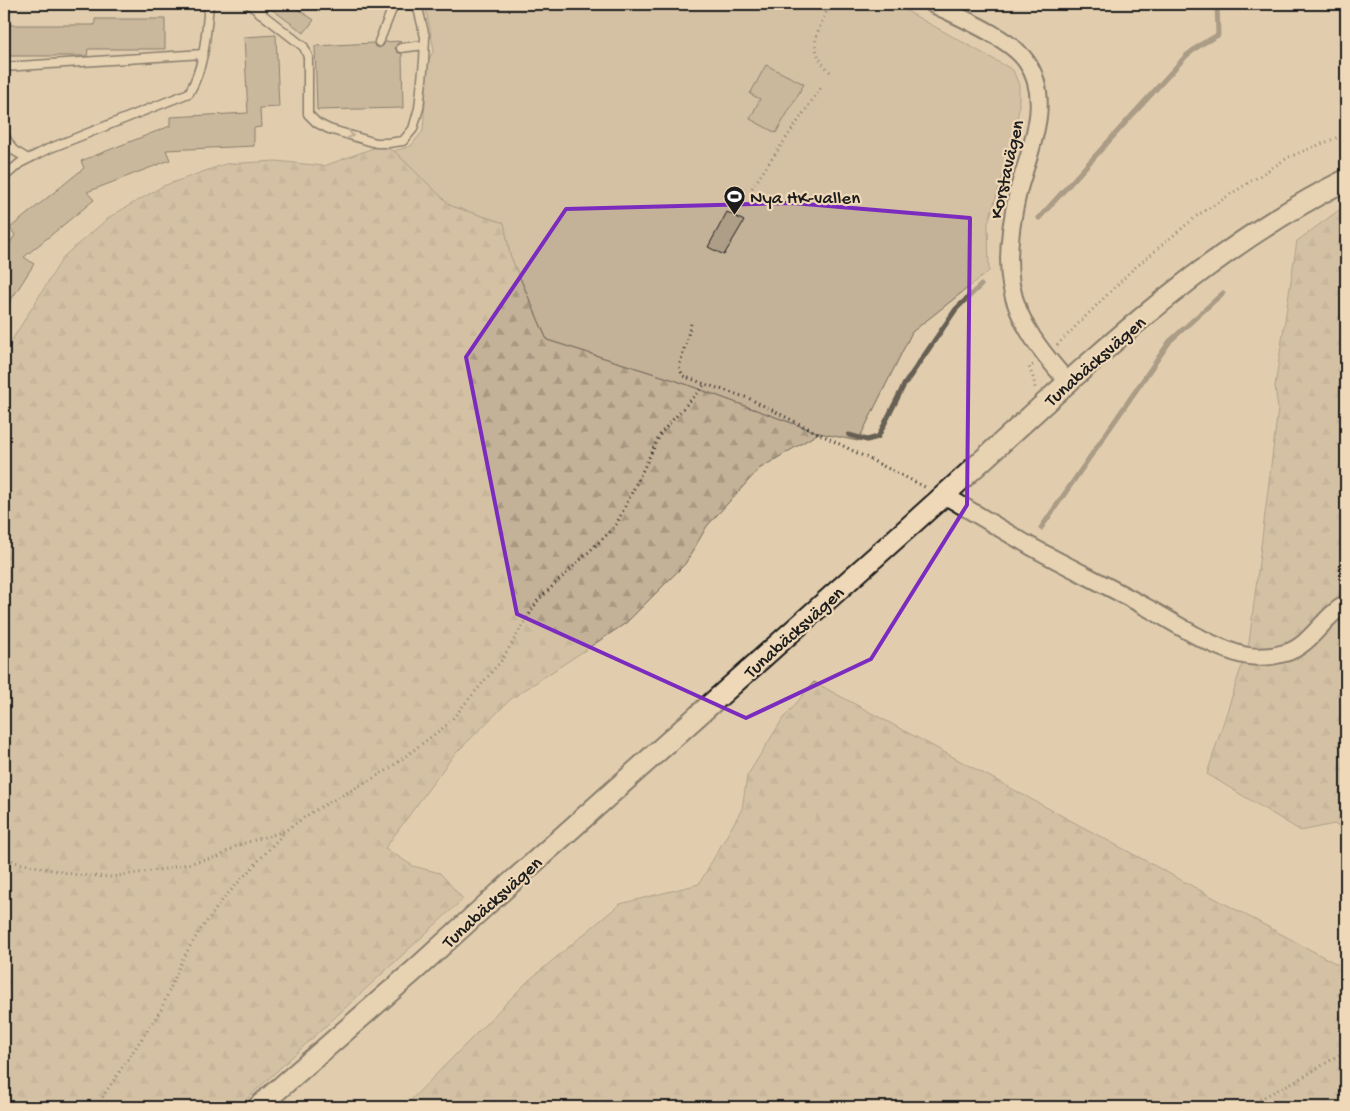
<svg xmlns="http://www.w3.org/2000/svg" width="1350" height="1111" font-family="'Gochi Hand',sans-serif">
	<defs>
		<pattern id="forest-firs" width="22" height="20" patternUnits="userSpaceOnUse" patternTransform="scale(1.25)"><rect width="22" height="20" fill="#c4b298"/><path d="M5 1l3.5 6h-7zM16 11l3.5 6h-7z" fill="#a89882"/></pattern>
	</defs>
	<rect width="100%" height="100%" fill="#e1cdae"/>
	<filter id="ink" filterUnits="userSpaceOnUse"><feTurbulence type="fractalNoise" baseFrequency=".02" numOctaves="2"/><feDisplacementMap in="SourceGraphic" scale="10" xChannelSelector="R" yChannelSelector="G"/><feConvolveMatrix kernelMatrix="1 2 1 2 8 2 1 2 1" color-interpolation-filters="sRGB"/></filter>
	<g filter="url(#ink)">
		<path fill="#c4b298" stroke="#70675a" d="M 425,4 L 894,4 L 1013,70 L 1019,85 L 1019,109 L 1010,152 L 988,223 L 989,271 L 912,332 L 858,441 L 819,433 L 674,380 L 547,340 L 510,255 L 504,223 L 451,206 L 394,151 L 411,146 L 423,131 L 428,61 L 434,50 Z"/>
		<path fill="url(#forest-firs)" stroke="#70675a" d="M 379,146 L 394,151 L 451,206 L 504,223 L 510,255 L 547,340 L 674,380 L 819,433 L 759,469 L 707,526 L 685,564 L 626,623 L 511,699 L 453,756 L 385,848 L 413,866 L 440,873 L 463,899 L 238,1107 L 4,1107 L 4,350 L 7,348 L 64,256 L 111,216 L 163,186 L 225,164 L 276,161 L 324,166 Z
			M 1346,205 L 1346,829 L 1334,824 L 1301,831 L 1207,774 L 1249,643 L 1278,409 L 1275,386 L 1297,241 Z
			M 814,682 L 1346,969 L 1346,1107 L 404,1107 L 528,981 L 620,904 L 699,884 L 742,809 L 747,776 L 782,720 Z"/>
		<g fill="none" stroke-linecap="round" stroke-linejoin="round">
			<path stroke="#665f53" stroke-width="5" d="M 1039,218 L 1186,56 L 1200,45 L 1218,35 L 1217,4
				M 849,435 L 867,440 L 878,437 L 904,385 L 956,309 L 981,285
				M 1041,528 L 1170,341 L 1223,293"/>
		</g>
		<path fill="#ae9e87" stroke="#1c1c1c" d="M 272,4 L 290,4 L 314,20 L 304,33 L 270,8 Z
			M 95,19 L 165,19 L 165,49 L 88,49 L 87,56 L 4,56 L 5,25 L 95,25 Z
			M 276,35 L 279,107 L 260,108 L 261,127 L 254,128 L 254,146 L 166,150 L 170,160 L 87,192 L 94,200 L 24,257 L 34,264 L 4,311 L 4,253 L 15,235 L 10,228 L 84,168 L 81,161 L 170,126 L 170,117 L 248,113 L 244,37 Z
			M 401,41 L 397,44 L 395,48 L 397,52 L 402,54 L 403,108 L 317,110 L 315,46 L 373,43 L 375,46 L 379,48 L 383,46 L 385,42 Z
			M 766,65 L 804,84 L 776,133 L 750,119 L 760,99 L 750,94 Z
			M 727,212 L 744,221 L 724,255 L 708,247 Z"/>
		<g fill="none" stroke-linecap="round" stroke-linejoin="round">
			<defs>
				<path id="service" d="M 249,4 L 304,47 L 308,57 L 308,114 L 317,123 L 329,129 L 376,143 L 388,143 L 403,141 L 413,129 L 419,108 L 424,61 L 425,37 L 417,4
					M 260,13 L 266,4
					M 379,42 L 394,4
					M 401,48 L 424,45
					M 4,67 L 203,54
					M 4,135 L 13,150 L 28,159
					M 4,177 L 20,163 L 48,149 L 189,93 C 205,66 206,34 209,4"/>
				<path id="minor" d="M 933,4 C 959,17 1010,38 1026,61 C 1054,100 1029,151 1018,192 C 1011,222 1006,255 1011,285 C 1018,324 1043,354 1068,382
					M 944,495 C 973,512 1002,530 1032,547 C 1070,568 1108,586 1146,607 C 1174,622 1202,642 1233,652 C 1249,658 1268,658 1285,653 C 1311,646 1323,616 1346,604"/>
				<path id="tertiary" d="M 258,1107 L 416,969 L 485,906 C 637,770 790,634 942,497 C 1068,384 1193,256 1346,180"/>
			</defs>
			<use href="#service" stroke="#1c1c1c" stroke-width="11"/>
			<use href="#minor" stroke="#1c1c1c" stroke-width="20"/>
			<use href="#tertiary" stroke="#1c1c1c" stroke-width="24"/>
			<path stroke="#1c1c1c" stroke-width="3" stroke-dasharray="1 4" stroke-linecap="butt" d="M 830,72 C 805,47 818,31 830,4
				M 752,188 L 822,86
				M 691,324 L 679,367 L 683,376 L 705,384
				M 1057,345 L 1131,271 L 1198,215 L 1289,157 L 1346,134
				M 1033,365 L 1029,367 L 1034,380 L 1035,388
				M 4,854 L 14,862 L 77,875 L 111,877 L 165,869 L 218,857 L 238,845 L 285,831 L 312,812 L 386,771 L 448,724 L 501,661 L 538,600 L 615,527 L 661,433 L 705,384 L 748,398 L 927,488
				M 100,1107 L 103,1096 L 161,1010 L 183,958 L 199,932 L 224,898 L 285,832
				M 1231,1107 L 1254,1102 L 1303,1077 L 1346,1051"/>
			<use href="#service" stroke="#eed8b7" stroke-width="8"/>
			<use href="#minor" stroke="#eed8b7" stroke-width="16"/>
			<use href="#tertiary" stroke="#eed8b7" stroke-width="20"/>
		</g>
		<defs><path id="oneway-chevron" d="M-2-3.5L2.5 0L-2 3.5" fill="none" stroke-width="1.6" stroke-linecap="round" stroke-linejoin="round" transform="scale(1.25)"/></defs>
		<use stroke="#908371" href="#oneway-chevron" transform="translate(350 135) rotate(16)"/>
	</g>
	<path d="M0 0H1350V1111H0ZM 793,203 L 970,218 L 967,505 L 871,659 L 746,718 L 517,614 L 466,357 L 566,209 Z" fill="#e1cdae" fill-opacity=".55" fill-rule="evenodd"/>
	<path fill="none" stroke="#7b2cbf" stroke-width="4" stroke-linejoin="round" d="M 793,203 L 970,218 L 967,505 L 871,659 L 746,718 L 517,614 L 466,357 L 566,209 Z"/>
	<defs>
		<symbol id="stadium-pin" viewBox="-11 -11 22 30"><path d="M0 17L-7.5 6A9.5 9.5 0 1 1 7.5 6Z" fill="#1c1c1c" stroke="#eed8b7"/><path d="M0-5a6.5 5 0 1 0 0 10a6.5 5 0 1 0 0-10ZM-3.5-1.8h7v3.6h-7Z" fill="#fff"/></symbol>
	</defs>
	<g fill-rule="evenodd">
		<use href="#stadium-pin" x="722" y="184" width="25" height="34"/>
	</g>
	<g text-anchor="middle" stroke-width="4.5" stroke-linejoin="round" paint-order="stroke">
		<g font-size="19" fill="#1c1c1c" stroke="#eed8b7">
			<text transform="translate(1005 169) rotate(-77)" y="7">Korstavägen</text>
			<text transform="translate(1094 360) rotate(-41)" y="7">Tunabäcksvägen</text>
			<text transform="translate(793 631) rotate(-42)" y="7">Tunabäcksvägen</text>
			<text transform="translate(491 901) rotate(-42)" y="7">Tunabäcksvägen</text>
		</g>
		<g font-size="19" fill="#1c1c1c" stroke="#eed8b7" text-anchor="start">
			<text x="750" y="203">Nya HK-vallen</text>
		</g>
	</g>
	<rect width="1350" height="1111" fill="none" stroke="#eed8b7" stroke-width="20"/>
	<rect x="10" y="10" width="1330" height="1091" fill="none" stroke="#1c1c1c" stroke-width="2" filter="url(#ink)"/>
</svg>
